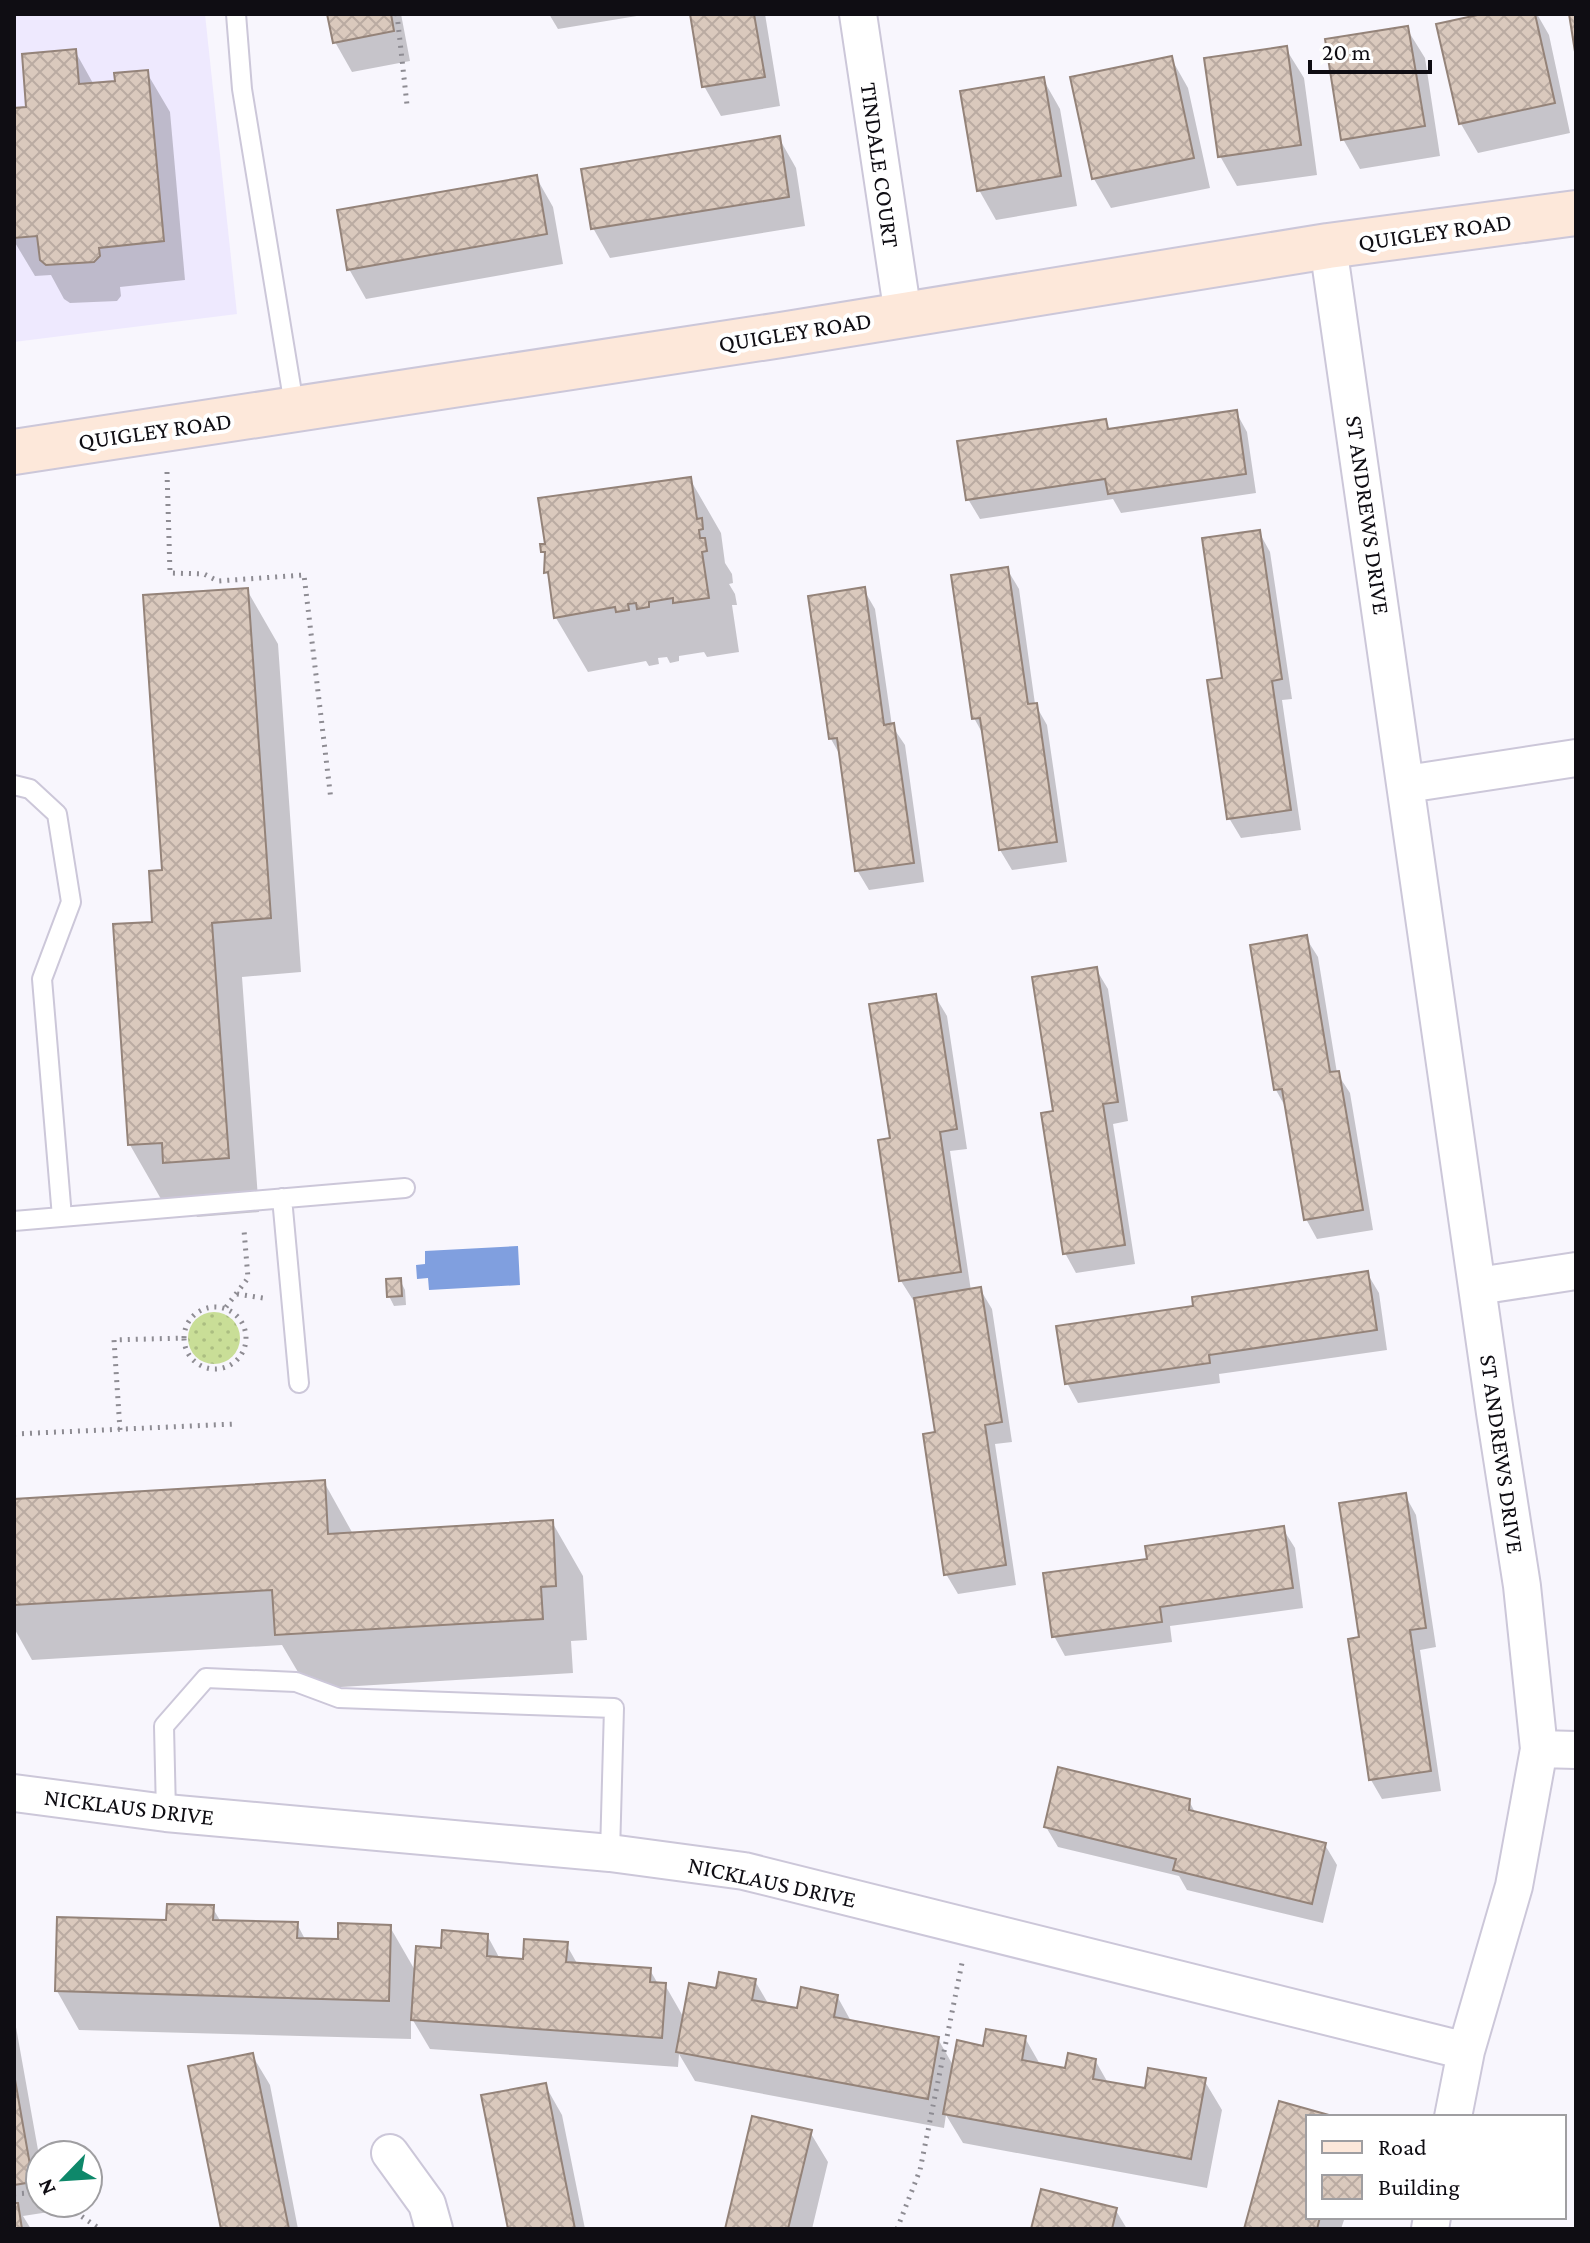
<svg xmlns="http://www.w3.org/2000/svg" width="1590" height="2243" font-family="'Crimson Pro',serif">
	<defs>
		<pattern id="park-dots" width="8" height="8" patternUnits="userSpaceOnUse" patternTransform="scale(2)"><rect width="8" height="8" fill="#c9de97"/><path d="M2 2h.1M6 6h.1" fill="none" stroke="#abbd81" stroke-width="1.8" stroke-linecap="round"/></pattern>
		<pattern id="building-cross-hatch" width="8" height="8" patternUnits="userSpaceOnUse" patternTransform="scale(2)"><rect width="8" height="8" fill="#dac9bd"/><path d="M0 0l8 8M0 8l8-8" fill="none" stroke="#baaba2"/></pattern>
	</defs>
	<rect width="100%" height="100%" fill="#f8f6fd"/>
	<path fill="#eee9fe" d="M 14,14 L 205,14 L 237,314 L 14,342 Z"/>
	<path fill="url(#park-dots)" d="M188 1338a26 26 0 1 1 52 0a26 26 0 1 1-52 0Z"/>
	<path fill="#809fdf" d="M 518,1246 L 520,1285 L 429,1290 L 428,1278 L 417,1279 L 416,1265 L 425,1264 L 425,1251 Z"/>
	<path fill="#0003" d="M 329,14 L 401,14 L 410,61 L 352,72 L 335,42 Z
		M 549,14 L 649,14 L 558,29 Z
		M 692,14 L 765,14 L 780,106 L 721,116 L 704,86 Z
		M 1491,14 L 1537,14 L 1549,35 L 1570,133 L 1478,153 L 1461,124 L 1439,26 Z
		M 1407,29 L 1425,58 L 1440,156 L 1360,169 L 1343,139 Z
		M 1286,49 L 1304,78 L 1317,175 L 1237,186 L 1220,156 Z
		M 75,51 L 94,85 L 117,83 L 147,73 L 170,112 L 185,280 L 120,287 L 121,296 L 117,301 L 70,303 L 64,299 L 51,275 L 35,276 L 14,241 L 14,110 L 28,109 Z
		M 1171,58 L 1188,88 L 1210,188 L 1111,208 L 1094,179 L 1073,79 Z
		M 1043,79 L 1060,109 L 1077,206 L 996,220 L 979,190 Z
		M 779,138 L 796,168 L 805,226 L 610,258 L 593,228 Z
		M 536,177 L 553,207 L 563,264 L 366,299 L 349,269 Z
		M 1236,412 L 1247,432 L 1256,493 L 1121,513 L 1113,499 L 980,519 L 968,499 L 1105,421 L 1110,431 Z
		M 690,479 L 721,533 L 725,563 L 732,574 L 733,583 L 729,584 L 735,594 L 737,605 L 732,605 L 739,652 L 707,657 L 704,652 L 679,656 L 679,661 L 670,663 L 667,657 L 658,658 L 659,664 L 649,666 L 646,661 L 588,672 L 556,618 L 551,580 L 546,572 L 547,559 L 543,552 Z
		M 1259,532 L 1270,552 L 1292,699 L 1282,700 L 1301,830 L 1241,838 L 1229,818 L 1224,680 Z
		M 1007,569 L 1019,589 L 1035,704 L 1047,725 L 1067,862 L 1012,870 L 1000,850 L 984,736 L 974,718 Z
		M 247,590 L 278,644 L 301,972 L 242,977 L 259,1212 L 197,1217 L 185,1197 L 161,1199 L 130,1145 L 155,924 L 164,872 Z
		M 864,590 L 875,609 L 892,726 L 905,745 L 924,882 L 869,890 L 857,870 L 841,757 L 831,739 Z
		M 1306,938 L 1318,957 L 1337,1073 L 1350,1093 L 1373,1230 L 1317,1239 L 1306,1219 L 1287,1110 L 1276,1090 Z
		M 1096,969 L 1108,989 L 1128,1121 L 1113,1124 L 1135,1264 L 1076,1273 L 1065,1253 Z
		M 935,996 L 947,1016 L 967,1149 L 950,1151 L 971,1291 L 980,1289 L 992,1309 L 1012,1442 L 995,1444 L 1016,1585 L 958,1594 L 946,1574 L 937,1434 L 917,1300 L 913,1300 L 901,1281 L 892,1140 Z
		M 1367,1273 L 1379,1293 L 1387,1350 L 1219,1374 L 1220,1383 L 1078,1403 L 1067,1383 L 1196,1308 Z
		M 400,1280 L 405,1290 L 406,1305 L 394,1306 L 389,1296 Z
		M 324,1482 L 353,1534 L 552,1522 L 583,1576 L 587,1640 L 571,1641 L 573,1673 L 308,1689 L 282,1645 L 32,1660 L 14,1628 L 14,1501 Z
		M 1405,1495 L 1416,1515 L 1436,1647 L 1420,1650 L 1441,1791 L 1382,1799 L 1371,1780 L 1362,1639 Z
		M 1283,1529 L 1295,1548 L 1303,1608 L 1170,1626 L 1172,1642 L 1065,1656 L 1054,1636 L 1149,1560 Z
		M 1189,1801 L 1196,1814 L 1325,1845 L 1337,1865 L 1323,1923 L 1187,1890 L 1179,1876 L 1058,1847 L 1046,1827 Z
		M 212,1907 L 221,1922 L 297,1924 L 306,1941 L 340,1942 L 390,1927 L 416,1972 L 443,1950 L 487,1935 L 500,1959 L 524,1961 L 566,1944 L 578,1965 L 650,1970 L 658,1984 L 665,1985 L 684,2018 L 718,1990 L 755,1981 L 769,2005 L 799,2011 L 837,1996 L 852,2023 L 938,2039 L 954,2067 L 984,2048 L 1025,2038 L 1041,2066 L 1067,2071 L 1095,2060 L 1108,2083 L 1147,2090 L 1204,2080 L 1222,2110 L 1207,2188 L 963,2143 L 946,2115 L 944,2128 L 695,2081 L 679,2054 L 678,2067 L 430,2049 L 411,2017 L 411,2039 L 79,2030 L 57,1991 L 168,1922 Z
		M 14,2016 L 40,2161 L 40,2203 L 48,2203 L 49,2212 L 23,2216 L 31,2229 L 14,2229 Z
		M 252,2055 L 270,2085 L 298,2229 L 223,2229 Z
		M 545,2085 L 562,2115 L 585,2229 L 510,2229 Z
		M 1280,2104 L 1328,2117 L 1308,2117 L 1308,2217 L 1345,2217 L 1341,2229 L 1246,2229 Z
		M 810,2132 L 828,2162 L 812,2229 L 727,2229 Z
		M 1115,2209 L 1127,2229 L 1034,2229 Z"/>
	<path fill="url(#building-cross-hatch)" stroke="#948379" stroke-width="2" d="M 327,14 L 391,14 L 394,31 L 333,43 Z
		M 690,14 L 754,14 L 765,77 L 702,87 Z
		M 1482,14 L 1535,14 L 1555,103 L 1459,124 L 1436,24 Z
		M 1569,14 L 1576,14 L 1576,58 Z
		M 1408,26 L 1425,126 L 1341,140 L 1325,39 Z
		M 1287,46 L 1301,145 L 1218,157 L 1204,58 Z
		M 76,49 L 79,84 L 115,81 L 114,73 L 148,70 L 164,241 L 99,248 L 100,256 L 94,262 L 46,265 L 40,260 L 37,236 L 14,238 L 14,108 L 26,107 L 22,54 Z
		M 1172,56 L 1194,158 L 1092,179 L 1070,77 Z
		M 1044,77 L 1061,176 L 977,191 L 960,91 Z
		M 780,136 L 789,197 L 591,229 L 581,169 Z
		M 537,175 L 547,234 L 347,270 L 337,210 Z
		M 1237,410 L 1246,474 L 1108,494 L 1105,479 L 966,500 L 957,441 L 1106,419 L 1108,429 Z
		M 691,477 L 697,519 L 702,518 L 703,529 L 699,530 L 700,538 L 705,538 L 707,551 L 702,552 L 709,598 L 673,603 L 673,598 L 649,602 L 649,607 L 637,609 L 636,603 L 628,604 L 629,610 L 616,612 L 615,607 L 554,618 L 548,572 L 544,573 L 545,552 L 541,552 L 540,544 L 545,544 L 538,498 Z
		M 1260,530 L 1282,679 L 1272,681 L 1291,810 L 1227,819 L 1207,680 L 1222,678 L 1202,538 Z
		M 1008,567 L 1028,704 L 1037,703 L 1057,842 L 999,850 L 980,718 L 972,719 L 951,575 Z
		M 865,587 L 884,725 L 894,723 L 914,863 L 855,871 L 837,738 L 829,739 L 808,596 Z
		M 248,588 L 271,918 L 212,923 L 229,1158 L 163,1163 L 162,1143 L 128,1145 L 113,924 L 152,922 L 149,871 L 162,870 L 143,595 Z
		M 1307,935 L 1330,1072 L 1339,1071 L 1363,1210 L 1304,1220 L 1282,1089 L 1274,1090 L 1250,945 Z
		M 1097,967 L 1118,1102 L 1103,1104 L 1125,1245 L 1063,1254 L 1041,1113 L 1053,1111 L 1032,977 Z
		M 936,994 L 957,1129 L 940,1132 L 961,1272 L 899,1281 L 878,1140 L 890,1138 L 869,1004 Z
		M 1368,1271 L 1377,1330 L 1209,1355 L 1210,1363 L 1065,1384 L 1056,1326 L 1193,1306 L 1192,1297 Z
		M 401,1278 L 402,1296 L 387,1297 L 386,1279 Z
		M 981,1287 L 1002,1422 L 985,1425 L 1006,1565 L 944,1575 L 923,1434 L 935,1432 L 914,1298 Z
		M 325,1480 L 328,1534 L 553,1520 L 556,1586 L 541,1587 L 543,1619 L 275,1635 L 272,1590 L 14,1605 L 14,1499 Z
		M 1406,1493 L 1426,1628 L 1410,1630 L 1431,1771 L 1369,1780 L 1348,1639 L 1359,1637 L 1339,1503 Z
		M 1284,1526 L 1293,1588 L 1160,1607 L 1162,1622 L 1052,1637 L 1043,1573 L 1147,1559 L 1145,1546 Z
		M 1058,1767 L 1190,1799 L 1189,1810 L 1326,1843 L 1312,1904 L 1173,1870 L 1176,1859 L 1044,1827 Z
		M 167,1904 L 214,1905 L 213,1920 L 298,1922 L 297,1938 L 338,1939 L 338,1923 L 391,1925 L 389,2001 L 55,1991 L 57,1917 L 166,1920 Z
		M 442,1930 L 488,1934 L 487,1956 L 523,1959 L 524,1939 L 568,1942 L 566,1962 L 651,1968 L 650,1982 L 666,1983 L 662,2038 L 411,2020 L 416,1946 L 441,1948 Z
		M 719,1972 L 756,1979 L 752,2000 L 797,2008 L 801,1987 L 838,1995 L 834,2017 L 939,2037 L 928,2099 L 676,2052 L 689,1983 L 716,1988 Z
		M 986,2029 L 1026,2036 L 1022,2060 L 1065,2068 L 1068,2053 L 1096,2059 L 1093,2079 L 1145,2088 L 1148,2068 L 1206,2078 L 1191,2159 L 943,2114 L 957,2040 L 983,2046 Z
		M 253,2053 L 289,2229 L 221,2229 L 188,2066 Z
		M 14,2074 L 33,2182 L 14,2185 Z
		M 546,2083 L 575,2229 L 508,2229 L 481,2095 Z
		M 1279,2101 L 1336,2117 L 1308,2117 L 1308,2217 L 1320,2217 L 1317,2229 L 1244,2229 Z
		M 752,2116 L 812,2130 L 788,2229 L 725,2229 Z
		M 1041,2189 L 1117,2208 L 1112,2229 L 1031,2229 Z
		M 14,2203 L 18,2203 L 22,2229 L 14,2229 Z"/>
	<g fill="none" stroke-linecap="round" stroke-linejoin="round">
		<defs>
			<path id="lane" d="M 236,14 L 242,89 L 295,411
				M 14,785 L 30,789 L 57,814 L 71,902 L 42,979 L 62,1217
				M 282,1198 L 299,1383
				M 14,1221 L 405,1188
				M 166,1813 L 164,1726 L 206,1678 L 296,1682 L 339,1698 L 614,1708 L 610,1853"/>
			<path id="street" d="M 858,14 L 903,315
				M 1328,246 L 1495,1413 L 1522,1586 L 1539,1749 L 1514,1886 L 1466,2051 L 1453,2117
				M 1407,784 L 1576,758
				M 1478,1286 L 1576,1271
				M 1539,1749 L 1576,1750
				M 14,1793 L 166,1813 L 610,1853 L 744,1871 L 1466,2051
				M 390,2153 L 427,2204 L 434,2229
				M 1430,2229 L 1432,2217"/>
			<path id="secondary" d="M 14,452 L 781,335 L 1328,246 L 1576,213"/>
		</defs>
		<use href="#lane" stroke="#ccc7d9" stroke-width="22"/>
		<use href="#street" stroke="#ccc7d9" stroke-width="40"/>
		<use href="#secondary" stroke="#ccc7d9" stroke-width="48"/>
		<path stroke="#8e8c93" stroke-width="5" stroke-dasharray="2 6" stroke-linecap="butt" d="M 397,14 L 407,105
			M 167,472 L 170,573 L 204,574 L 218,581 L 304,575 L 331,800
			M 237,1294 L 263,1298
			M184 1338a31 31 0 1 1 62 0a31 31 0 1 1-62 0Z
			M 226,1307 L 248,1278 L 244,1230
			M 120,1430 L 114,1340 L 183,1338
			M 14,1434 L 235,1424
			M 14,2194 L 40,2192
			M 62,2203 L 100,2229
			M 897,2229 L 920,2170 L 962,1963"/>
		<use href="#lane" stroke="#fff" stroke-width="18"/>
		<use href="#street" stroke="#fff" stroke-width="36"/>
		<use href="#secondary" stroke="#fde8da" stroke-width="44"/>
	</g>
	<g text-anchor="middle" stroke-width="8" stroke-linejoin="round" paint-order="stroke">
		<g font-size="24" fill="#0f0d13" stroke="#fff">
			<text transform="translate(880 165) rotate(82)" y="8">TINDALE COURT</text>
			<text transform="translate(1435 232) rotate(-8)" y="8">QUIGLEY ROAD</text>
			<text transform="translate(795 332) rotate(-9)" y="8">QUIGLEY ROAD</text>
			<text transform="translate(155 431) rotate(-8)" y="8">QUIGLEY ROAD</text>
			<text transform="translate(1368 515) rotate(82)" y="8">ST ANDREWS DRIVE</text>
			<text transform="translate(1502 1454) rotate(82)" y="8">ST ANDREWS DRIVE</text>
			<text transform="translate(129 1807) rotate(7)" y="8">NICKLAUS DRIVE</text>
			<text transform="translate(772 1882) rotate(12)" y="8">NICKLAUS DRIVE</text>
		</g>
	</g>
	<rect width="1590" height="2243" fill="none" stroke="#0f0d13" stroke-width="32"/>
	<rect x="1306" y="2115" width="260" height="104" fill="#ffffff" stroke="#9f9ea1" stroke-width="2"/>
	<rect x="1322" y="2141" width="40" height="12" fill="#fde8da" stroke="#9f9ea1" stroke-width="2"/>
	<text x="1378" y="2155" font-size="24" fill="#0f0d13">Road</text>
	<rect x="1322" y="2175" width="40" height="24" fill="url(#building-cross-hatch)" stroke="#9f9ea1" stroke-width="2"/>
	<text x="1378" y="2195" font-size="24" fill="#0f0d13">Building</text>
	<g transform="translate(64 2179) rotate(245)"><circle r="38" fill="#ffffff" stroke="#9f9ea1" stroke-width="2"/>
	<path d="M0-6L14 30L0 20L-14 30Z" fill="#0e886a"/>
	<text y="-12" font-size="22" font-weight="bold" text-anchor="middle" fill="#0f0d13">N</text>
	</g>
	<path d="M1310 60v12h120v-12" fill="none" stroke="#0f0d13" stroke-width="4"/>
	<text x="1322" y="60" font-size="24" fill="#0f0d13" stroke="#ffffff" stroke-width="6" paint-order="stroke">20 m</text>
</svg>
